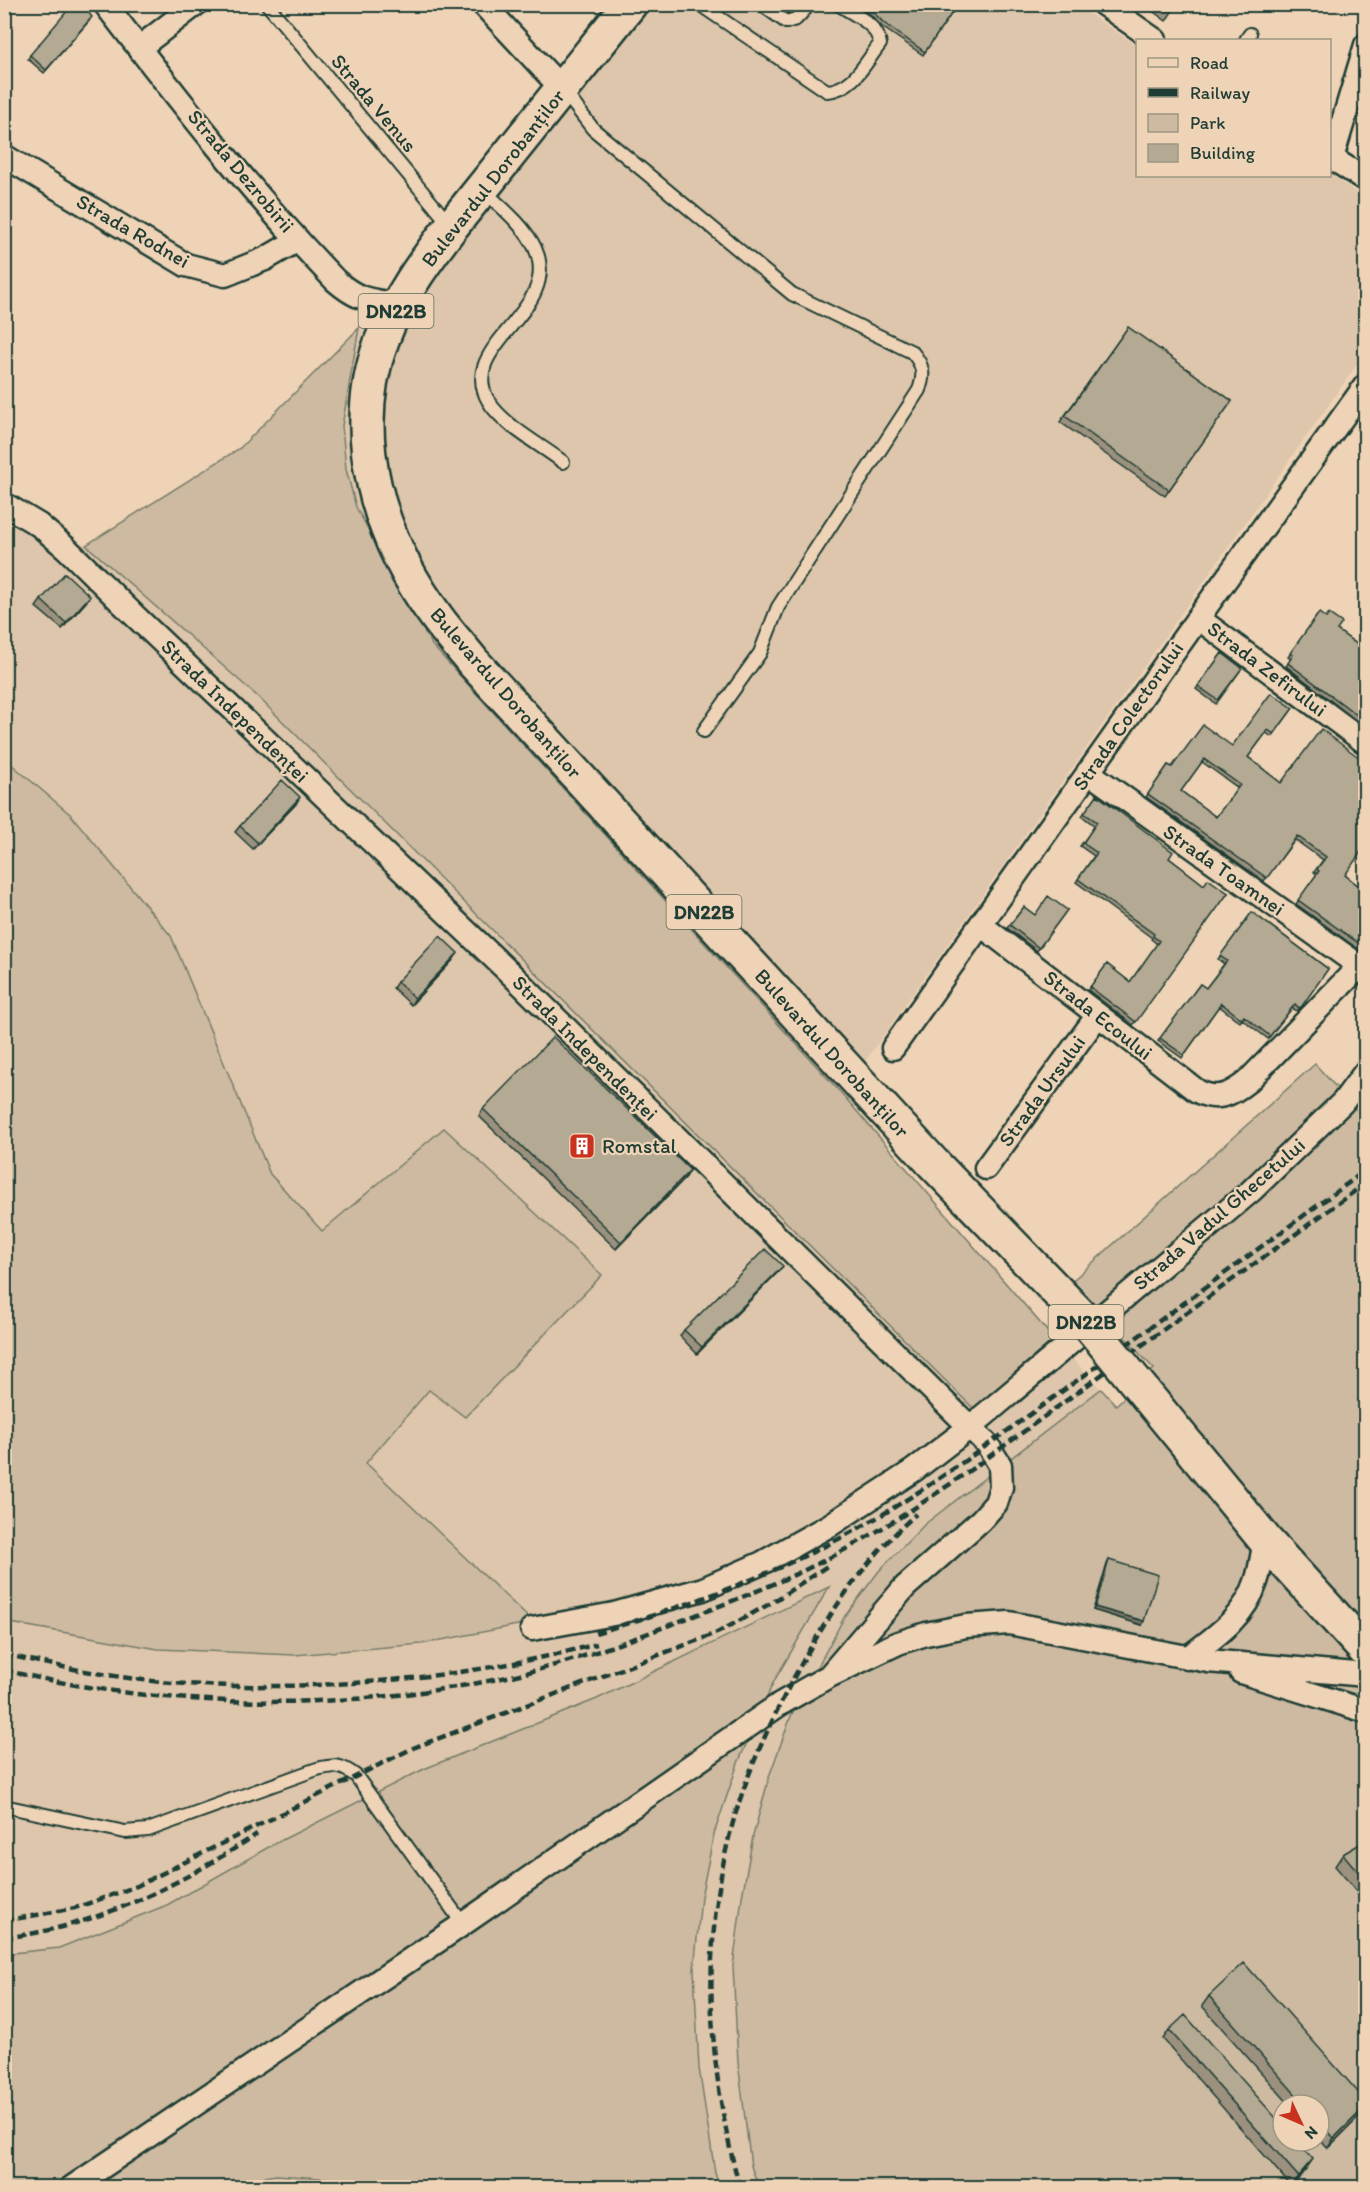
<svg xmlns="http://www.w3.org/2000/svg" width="1370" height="2192" font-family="Itim,sans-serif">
	<rect width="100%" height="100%" fill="#efd3b6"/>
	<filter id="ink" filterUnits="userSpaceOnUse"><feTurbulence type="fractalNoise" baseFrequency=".0167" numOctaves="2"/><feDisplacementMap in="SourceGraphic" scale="12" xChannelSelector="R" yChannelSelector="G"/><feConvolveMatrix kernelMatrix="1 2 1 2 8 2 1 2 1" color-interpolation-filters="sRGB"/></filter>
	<g filter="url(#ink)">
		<path fill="#ddc6ab" d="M 607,5 L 1076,5 L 1137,46 L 1138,176 L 1330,174 L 1365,199 L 1365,353 L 842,1094 L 432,645 L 356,507 L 346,469 L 342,426 L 359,328 Z
			M 4,506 L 86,545 L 257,696 L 974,1409 L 1054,1339 L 1101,1389 L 925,1524 L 903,1545 L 879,1571 L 845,1616 L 791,1716 L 770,1774 L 753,1836 L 742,1897 L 733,1966 L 738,2062 L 751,2166 L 759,2187 L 720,2187 L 715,2173 L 699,2068 L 694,1970 L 701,1897 L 714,1834 L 738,1763 L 774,1681 L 829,1589 L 597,1699 L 424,1769 L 274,1844 L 167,1905 L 59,1948 L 5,1954 L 5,1622 L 158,1649 L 295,1655 L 532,1622 L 366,1464 L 430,1390 L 465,1417 L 322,1231 L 270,1174 L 171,936 L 71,815 L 5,758 Z
			M 276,2175 L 381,2182 L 401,2187 L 206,2188 Z"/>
		<path fill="#cdbaa1" stroke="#767c6a" stroke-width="1.5" fill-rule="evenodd" d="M 359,328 L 342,426 L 346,469 L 356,507 L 432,645 L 842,1094 L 1054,1339 L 974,1409 L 257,696 L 86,545 L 240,448 Z
			M 4,758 L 71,815 L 171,936 L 270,1174 L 322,1231 L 444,1128 L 602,1275 L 465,1417 L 429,1390 L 366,1463 L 533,1622 L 421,1644 L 295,1655 L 158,1649 L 5,1622 Z
			M 1315,1064 L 1366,1120 L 1365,2187 L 759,2188 L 751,2166 L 738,2062 L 733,1966 L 742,1897 L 753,1836 L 770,1774 L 791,1716 L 845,1616 L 879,1571 L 925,1524 L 1101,1389 L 1116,1405 L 1154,1369 L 1072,1281 ZM 1283,2105 L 1319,2105 L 1319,2141 L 1283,2141 Z
			M 829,1587 L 774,1681 L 738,1763 L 714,1834 L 701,1897 L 694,1970 L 699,2068 L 715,2173 L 720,2187 L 401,2188 L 381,2182 L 276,2175 L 206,2187 L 5,2187 L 4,1954 L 59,1948 L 167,1905 L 274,1844 L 424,1769 L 597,1699 Z"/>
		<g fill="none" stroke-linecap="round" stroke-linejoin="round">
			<defs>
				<path id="service" d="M 267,4 L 450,225
					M 699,4 L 827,91 C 854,89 864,64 880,44 C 877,23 854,15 838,4
					M 761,4 L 786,22 L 796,19 L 810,4
					M 1246,40 L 1250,34
					M 563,90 L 593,129 L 792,294 L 912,352 C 923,365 925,374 919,390 L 778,607 L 760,653 L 704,731
					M 483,190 C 501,207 524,225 535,248 C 564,312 454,345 489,402 C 503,425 541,445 563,462
					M 4,1806 L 125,1832 L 148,1830 L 317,1769 C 335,1765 340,1764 356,1776 L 463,1924"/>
				<path id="minor" d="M 105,4 C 178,99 253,195 336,281 C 359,301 370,300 400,305
					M 483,4 L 562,89
					M 1103,4 L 1155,40
					M 139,48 L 196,4
					M 4,156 L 186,265 L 225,275 L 265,259 L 298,240
					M 1330,157 L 1366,180
					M 1332,158 L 1366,45
					M 4,504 L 39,525 L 66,548 L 136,617 L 512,975 L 987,1444 L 1000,1465 L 1001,1487 L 996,1503 L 981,1520 L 905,1587 L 829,1676
					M 1198,618 L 1366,743
					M 1088,772 L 1361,967
					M 981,925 L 1197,1091 C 1218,1102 1232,1094 1248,1081 L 1349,977 L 1366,963
					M 893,1048 L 1198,618 L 1366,385
					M 986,1168 L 1098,1015
					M 532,1629 L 614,1614 L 703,1589 L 762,1563 L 830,1525 L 914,1470 L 970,1427 L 1251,1191 L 1343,1102 L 1366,1071
					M 1187,1658 C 1215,1637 1245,1617 1256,1582 C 1261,1568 1262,1554 1265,1540
					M 1241,1672 L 1366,1711
					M 71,2188 L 463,1924 L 780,1704 L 829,1676 L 898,1643 L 926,1634 L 966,1626 L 1009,1623 L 1208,1661 L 1366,1675"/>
				<path id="primary" d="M 630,4 L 451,227 C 425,261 397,299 382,340 C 346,435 379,540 438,619 C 449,634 462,648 473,662 L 933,1163
					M 1226,1492 L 1265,1540 L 1366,1651"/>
			</defs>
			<use href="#service" stroke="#1f3d34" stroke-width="16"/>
			<use href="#minor" stroke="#1f3d34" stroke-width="27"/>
			<use href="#primary" stroke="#1f3d34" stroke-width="38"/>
			<use href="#service" stroke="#efd3b6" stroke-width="12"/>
			<use href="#minor" stroke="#efd3b6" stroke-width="22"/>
			<use href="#primary" stroke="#efd3b6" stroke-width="33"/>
			<path stroke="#1f3d34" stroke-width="4.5" stroke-dasharray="9 4.5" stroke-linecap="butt" d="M 595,1633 C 682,1608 768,1577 848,1534 C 924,1493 994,1440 1064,1390 C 1165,1317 1265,1244 1366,1170
				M 4,1654 C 50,1665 96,1674 143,1680 C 200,1687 258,1687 315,1685 C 411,1681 504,1669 597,1644
				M 4,1670 C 176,1712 365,1713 537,1670 C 586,1657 633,1639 680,1621 C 736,1600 793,1578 846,1549 C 928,1504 1002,1447 1078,1392 C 1173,1322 1270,1253 1366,1183
				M 4,1921 L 75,1908 L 137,1886 L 413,1748 L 717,1633 L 773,1602 L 827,1566
				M 4,1938 C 98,1926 179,1886 257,1834
				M 740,2188 C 709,2076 701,1959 727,1846 C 740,1788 765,1733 792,1681 C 825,1619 863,1561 916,1514"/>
			<defs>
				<path id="primary-bridge" d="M 933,1163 L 1085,1320 L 1226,1492"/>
			</defs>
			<use href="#primary-bridge" stroke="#1f3d34" stroke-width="38" stroke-linecap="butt"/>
			<use href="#primary-bridge" stroke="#efd3b6" stroke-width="33"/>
		</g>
		<path fill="#9b917e" stroke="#1f3d34" stroke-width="1.5" fill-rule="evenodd" d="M 776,4 L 798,4 L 791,12 L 788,13 Z
			M 854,4 L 958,4 L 923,55 L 882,27 L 869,13 Z
			M 1143,4 L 1177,4 L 1166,21 Z
			M 90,20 L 44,73 L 28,59 L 30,55 Z
			M 1128,327 L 1232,401 L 1165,496 L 1060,422 Z
			M 41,600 L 86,602 L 62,629 L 36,607 Z
			M 1319,613 L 1337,630 L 1365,650 L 1365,727 L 1286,666 L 1291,659 L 1288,657 Z
			M 1222,653 L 1240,671 L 1216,704 L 1196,689 Z
			M 1293,708 L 1272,737 L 1266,733 L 1248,757 L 1281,783 L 1345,875 L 1365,891 L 1365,950 L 1361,951 L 1296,904 L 1317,874 L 1314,872 L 1323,860 L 1295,840 L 1264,881 L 1146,797 L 1168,765 L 1172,767 L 1232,746 ZM 1202,762 L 1238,788 L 1216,817 L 1181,791 Z
			M 1097,795 L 1169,858 L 1204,885 L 1228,893 L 1133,1025 L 1088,990 L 1107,964 L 1130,982 L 1157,944 L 1151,939 L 1152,938 L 1076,882 L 1094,856 L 1080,846 L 1095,826 L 1082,816 Z
			M 296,804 L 253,849 L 235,832 L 240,826 Z
			M 1024,907 L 1035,915 L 1067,910 L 1037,951 L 1007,928 Z
			M 1252,912 L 1328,969 L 1299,1009 L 1297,1011 L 1292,1008 L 1268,1039 L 1242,1019 L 1240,1022 L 1219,1006 L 1182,1058 L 1158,1041 L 1200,984 L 1206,988 L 1224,964 L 1218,959 Z
			M 453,960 L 411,1005 L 393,988 L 397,982 Z
			M 483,1109 L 690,1170 L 686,1177 L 616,1249 L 479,1116 Z
			M 783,1266 L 778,1272 L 697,1354 L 680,1336 L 684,1330 Z
			M 1109,1560 L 1142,1625 L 1093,1610 L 1107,1564 Z
			M 1365,1841 L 1365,1901 L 1335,1866 L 1343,1854 Z
			M 1209,1996 L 1362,2114 L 1328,2148 L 1319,2138 L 1319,2105 L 1290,2105 L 1202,2006 Z
			M 1169,2030 L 1306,2169 L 1291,2186 L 1163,2039 Z"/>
		<path fill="#7e7666" stroke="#1f3d34" stroke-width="1.5" d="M 90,596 L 86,602 L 62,629 L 66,623 Z
			M 300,797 L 296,804 L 253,849 L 258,843 Z
			M 458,953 L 453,960 L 411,1005 L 415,998 Z
			M 690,1170 L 686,1177 L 616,1249 L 621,1242 Z
			M 783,1266 L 778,1272 L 697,1354 L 702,1347 Z
			M 1095,1607 L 1144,1621 L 1142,1625 L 1093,1610 Z
			M 1365,2107 L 1362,2114 L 1328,2148 L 1334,2138 Z
			M 1313,2159 L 1306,2169 L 1291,2186 L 1298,2176 Z"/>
		<path fill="#b4a992" stroke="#1f3d34" stroke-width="1.5" fill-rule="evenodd" d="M 73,4 L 82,4 L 92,17 L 46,70 L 30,55 Z
			M 783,4 L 798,4 L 794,8 L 790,10 Z
			M 862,4 L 958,4 L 925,52 L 884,23 L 871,10 Z
			M 1128,327 L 1232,401 L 1169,490 L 1065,416 Z
			M 65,573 L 90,596 L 66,623 L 41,600 Z
			M 1319,613 L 1326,618 L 1329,614 L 1342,623 L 1337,630 L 1365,650 L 1365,721 L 1288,663 L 1293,655 L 1290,653 Z
			M 1222,653 L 1242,668 L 1218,700 L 1198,686 Z
			M 1271,693 L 1293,708 L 1274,734 L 1268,730 L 1248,757 L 1281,783 L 1321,729 L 1365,762 L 1365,846 L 1345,875 L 1365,891 L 1365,947 L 1364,947 L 1298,900 L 1319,871 L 1317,869 L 1326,857 L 1297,836 L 1267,878 L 1148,794 L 1168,765 L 1172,767 L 1203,725 L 1232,746 ZM 1204,759 L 1240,785 L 1216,817 L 1181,791 Z
			M 282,780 L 300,797 L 258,843 L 240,826 Z
			M 1097,795 L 1173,852 L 1169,858 L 1204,885 L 1208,879 L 1228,893 L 1136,1022 L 1090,987 L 1107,964 L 1130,982 L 1159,941 L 1153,936 L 1154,934 L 1078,879 L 1097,853 L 1083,843 L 1097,822 L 1084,813 Z
			M 1048,896 L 1067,910 L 1039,948 L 1010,925 L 1024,907 L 1035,915 Z
			M 1252,912 L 1328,969 L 1302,1006 L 1299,1008 L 1295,1004 L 1270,1036 L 1244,1016 L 1242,1019 L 1221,1003 L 1184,1055 L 1160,1038 L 1200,984 L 1206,988 L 1227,961 L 1220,956 Z
			M 440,936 L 458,953 L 415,998 L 397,982 Z
			M 553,1037 L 690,1170 L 621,1242 L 483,1109 Z
			M 765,1249 L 783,1266 L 702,1347 L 684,1330 Z
			M 1109,1560 L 1158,1575 L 1144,1621 L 1095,1607 Z
			M 1365,1841 L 1365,1880 L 1343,1854 Z
			M 1244,1963 L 1365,2100 L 1365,2107 L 1334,2138 L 1319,2121 L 1319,2105 L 1305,2105 L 1209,1996 Z
			M 1185,2015 L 1283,2126 L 1283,2141 L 1297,2141 L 1313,2159 L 1298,2176 L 1169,2030 Z"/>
	</g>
	<defs>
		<symbol id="building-square" viewBox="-11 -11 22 22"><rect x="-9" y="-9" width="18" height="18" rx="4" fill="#c8321e" stroke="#efd3b6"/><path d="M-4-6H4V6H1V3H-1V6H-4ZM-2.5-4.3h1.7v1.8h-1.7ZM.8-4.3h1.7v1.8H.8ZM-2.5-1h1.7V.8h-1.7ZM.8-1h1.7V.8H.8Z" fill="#fff"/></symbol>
	</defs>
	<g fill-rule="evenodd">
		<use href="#building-square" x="567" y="1131" width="30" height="30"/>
	</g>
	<g text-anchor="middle" stroke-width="4.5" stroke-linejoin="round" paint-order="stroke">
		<g fill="#efd3b6" stroke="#5d6a5b" stroke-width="1.5">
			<rect x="358.5" y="294" width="75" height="34" rx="4.5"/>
			<rect x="666.5" y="895" width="75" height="34" rx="4.5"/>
			<rect x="1048.5" y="1305" width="75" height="34" rx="4.5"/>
		</g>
		<g font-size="20" font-weight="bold" fill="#1f3d34">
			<text x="396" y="318">DN22B</text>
			<text x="704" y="919">DN22B</text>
			<text x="1086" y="1329">DN22B</text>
		</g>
		<g font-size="21" fill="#1f3d34" stroke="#efd3b6">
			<text transform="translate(374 103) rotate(50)" y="7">Strada Venus</text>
			<text transform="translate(241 171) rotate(50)" y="7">Strada Dezrobirii</text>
			<text transform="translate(493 178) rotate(-52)" y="7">Bulevardul Dorobanților</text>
			<text transform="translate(133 231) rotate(30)" y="7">Strada Rodnei</text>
			<text transform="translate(1267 669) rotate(37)" y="7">Strada Zefirului</text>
			<text transform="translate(506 693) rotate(49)" y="7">Bulevardul Dorobanților</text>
			<text transform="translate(235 711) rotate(44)" y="7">Strada Independenței</text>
			<text transform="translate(1128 716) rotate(-55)" y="7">Strada Colectorului</text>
			<text transform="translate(1224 870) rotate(35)" y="7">Strada Toamnei</text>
			<text transform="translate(1098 1015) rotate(38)" y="7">Strada Ecoului</text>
			<text transform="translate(585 1048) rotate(45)" y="7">Strada Independenței</text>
			<text transform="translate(832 1053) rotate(48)" y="7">Bulevardul Dorobanților</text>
			<text transform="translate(1042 1091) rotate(-54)" y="7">Strada Ursului</text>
			<text transform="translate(1219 1214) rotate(-41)" y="7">Strada Vadul Ghecetului</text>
		</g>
		<g font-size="21" fill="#1f3d34" stroke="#efd3b6" text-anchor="start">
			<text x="602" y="1153">Romstal</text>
		</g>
	</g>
	<rect width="1370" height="2192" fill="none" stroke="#efd3b6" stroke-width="24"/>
	<rect x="12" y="12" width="1346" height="2168" fill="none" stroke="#1f3d34" stroke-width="2" filter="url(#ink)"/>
	<rect x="1136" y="39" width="195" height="138" fill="#efd3b6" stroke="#9c9782" stroke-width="1.5"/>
	<rect x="1148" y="58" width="30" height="9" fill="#efd3b6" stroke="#9c9782" stroke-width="1.5"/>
	<text x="1190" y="69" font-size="18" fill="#1f3d34">Road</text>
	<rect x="1148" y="88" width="30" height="9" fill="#1f3d34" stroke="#9c9782" stroke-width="1.5"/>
	<text x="1190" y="99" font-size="18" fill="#1f3d34">Railway</text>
	<rect x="1148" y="114" width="30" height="18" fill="#cdbaa1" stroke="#9c9782" stroke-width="1.5"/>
	<text x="1190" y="129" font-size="18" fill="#1f3d34">Park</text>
	<rect x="1148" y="144" width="30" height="18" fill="#b4a992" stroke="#9c9782" stroke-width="1.5"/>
	<text x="1190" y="159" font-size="18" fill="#1f3d34">Building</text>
	<g transform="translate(1301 2123) rotate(134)"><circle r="28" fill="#efd3b6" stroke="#9c9782" stroke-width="1.5"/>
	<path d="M0-4.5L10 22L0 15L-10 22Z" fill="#c8321e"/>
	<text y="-9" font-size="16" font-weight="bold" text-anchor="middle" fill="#1f3d34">N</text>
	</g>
</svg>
